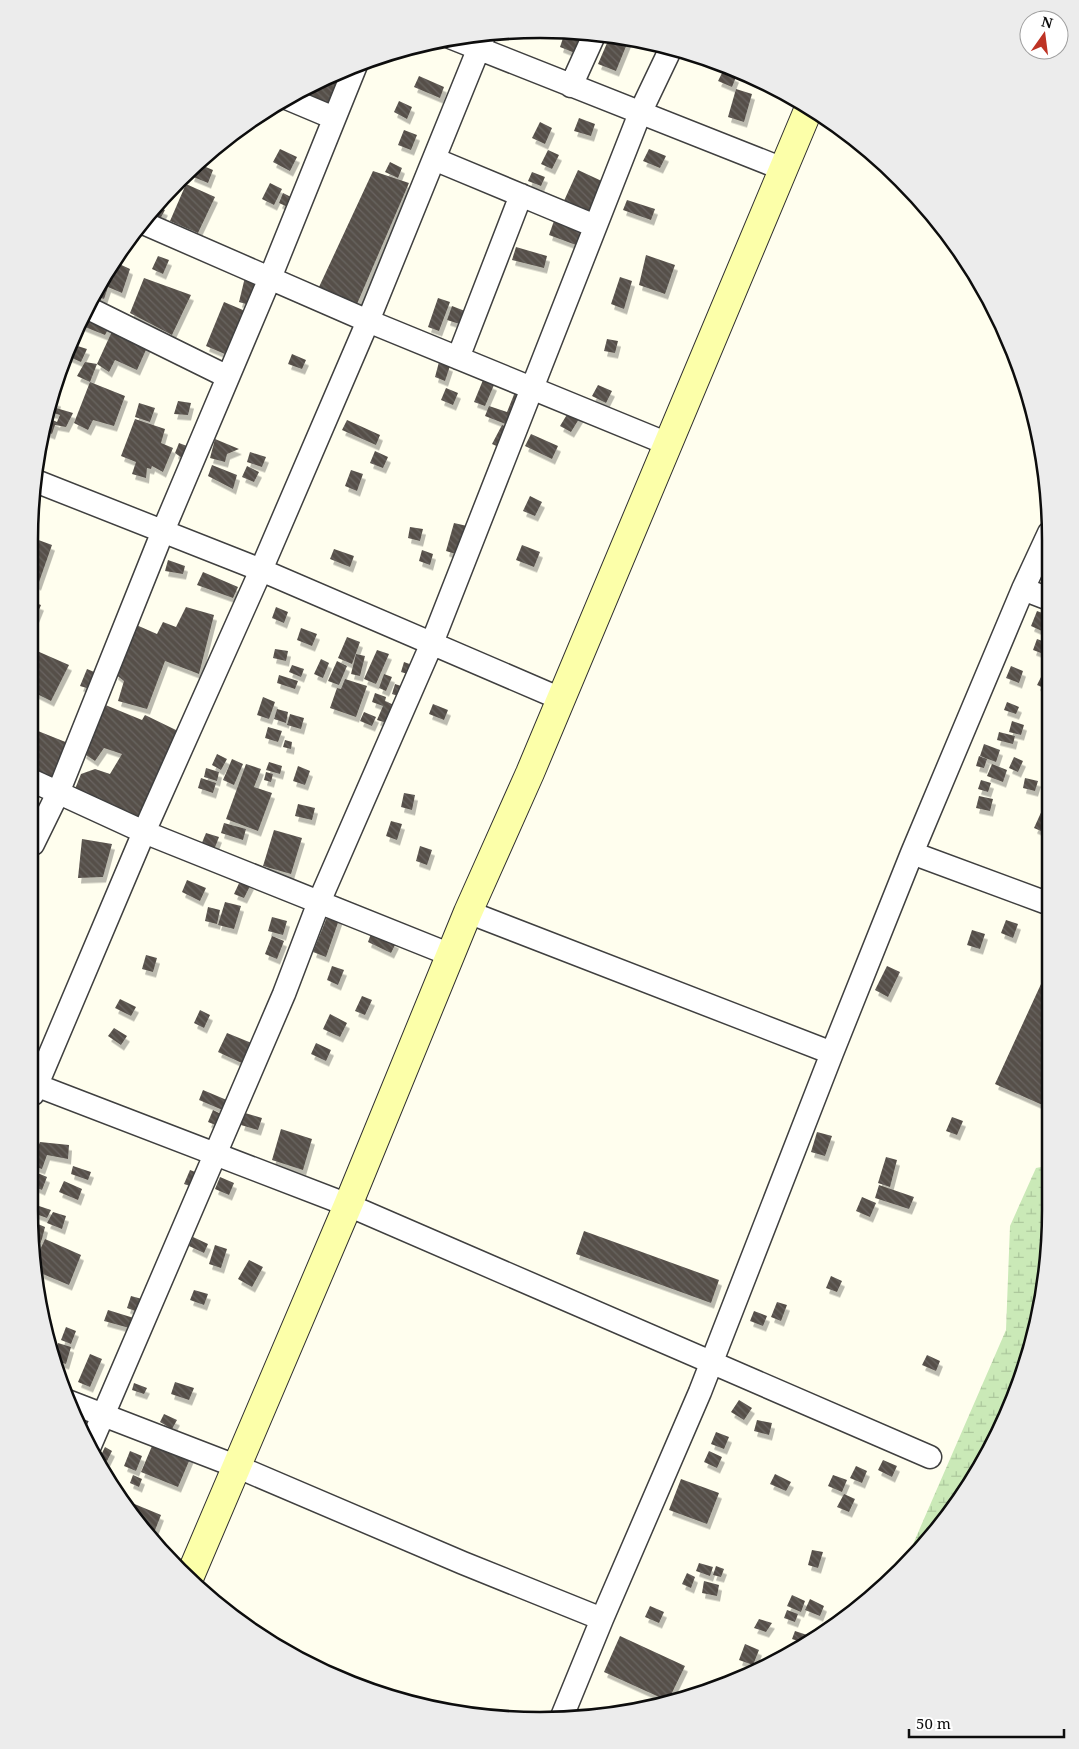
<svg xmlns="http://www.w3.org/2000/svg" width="1079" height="1749" font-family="'Noto Serif',serif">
	<defs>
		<pattern id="wetland-marsh" width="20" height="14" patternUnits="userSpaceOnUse" patternTransform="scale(1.25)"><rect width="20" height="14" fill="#cae9b7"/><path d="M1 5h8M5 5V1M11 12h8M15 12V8" fill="none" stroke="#acc79c"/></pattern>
		<pattern id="building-back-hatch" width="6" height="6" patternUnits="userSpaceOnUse" patternTransform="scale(1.25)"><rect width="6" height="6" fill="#56504a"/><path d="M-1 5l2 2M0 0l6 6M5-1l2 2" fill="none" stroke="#696460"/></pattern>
		<filter id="shadow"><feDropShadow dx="3" dy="5.5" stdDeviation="0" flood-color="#0004"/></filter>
	</defs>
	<rect width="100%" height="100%" fill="#fffeee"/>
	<path fill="url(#wetland-marsh)" d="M 1046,1166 L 1046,1276 L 1011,1405 L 945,1520 L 907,1558 L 1006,1330 L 1010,1226 L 1036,1168 Z"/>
	<path fill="url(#building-back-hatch)" filter="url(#shadow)" d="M 564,35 L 580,41 L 575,53 L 560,47 Z
		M 610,36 L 629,39 L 616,71 L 598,64 Z
		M 723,71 L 736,77 L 732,87 L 718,81 Z
		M 336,74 L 341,75 L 331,104 L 297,91 Z
		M 419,76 L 444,87 L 440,98 L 414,87 Z
		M 736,89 L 752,94 L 744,122 L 728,117 Z
		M 399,101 L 412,107 L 407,119 L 394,112 Z
		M 579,118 L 595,124 L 591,136 L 574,131 Z
		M 540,122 L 552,128 L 545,144 L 532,138 Z
		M 404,130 L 417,135 L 411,150 L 398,145 Z
		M 280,149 L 297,157 L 290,171 L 273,162 Z
		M 649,149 L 666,156 L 660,168 L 643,161 Z
		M 548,150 L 559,155 L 552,169 L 541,164 Z
		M 390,162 L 402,168 L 398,178 L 385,172 Z
		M 196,163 L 213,170 L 208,183 L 191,176 Z
		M 578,170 L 606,183 L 591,216 L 563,203 Z
		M 373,171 L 409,183 L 357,304 L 319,287 Z
		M 532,172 L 545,177 L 541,186 L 528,181 Z
		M 270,183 L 282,189 L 274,205 L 262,199 Z
		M 186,184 L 215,197 L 198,233 L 170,221 Z
		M 283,193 L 295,199 L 290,208 L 279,203 Z
		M 627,200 L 655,209 L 651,220 L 623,210 Z
		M 156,206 L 165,210 L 159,221 L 147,215 Z
		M 555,218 L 582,228 L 576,245 L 549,235 Z
		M 516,247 L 547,256 L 544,268 L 512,260 Z
		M 646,255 L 675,265 L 665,294 L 639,285 Z
		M 158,256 L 169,260 L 163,274 L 152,269 Z
		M 115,262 L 130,269 L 122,293 L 108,287 L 104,299 L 95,296 Z
		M 246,273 L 259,278 L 253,306 L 239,302 Z
		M 620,277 L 632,281 L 624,309 L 611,304 Z
		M 144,278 L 191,295 L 172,335 L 130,313 Z
		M 438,298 L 450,302 L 439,331 L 428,327 Z
		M 224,302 L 250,313 L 232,357 L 206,346 Z
		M 452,306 L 470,313 L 466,326 L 447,320 Z
		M 86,312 L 111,324 L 105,335 L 80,325 Z
		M 114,327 L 149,343 L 137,370 L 115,360 L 109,372 L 97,364 L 90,382 L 77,376 L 85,362 L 97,364 Z
		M 607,339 L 618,341 L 615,353 L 604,351 Z
		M 68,343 L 87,349 L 81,362 L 65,355 Z
		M 292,354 L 306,360 L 302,369 L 288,364 Z
		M 439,362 L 450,366 L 445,381 L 435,377 Z
		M 483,380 L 494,385 L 485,406 L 474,402 Z
		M 90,382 L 125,396 L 114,426 L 93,420 L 88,430 L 74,423 Z
		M 598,385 L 612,391 L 606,403 L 592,396 Z
		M 446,388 L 458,393 L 453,405 L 441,400 Z
		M 515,392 L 525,396 L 513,427 L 485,416 L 489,406 L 507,412 Z
		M 53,400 L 58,401 L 56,408 L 73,413 L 66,427 L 55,425 L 52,434 L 44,431 L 48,418 L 57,422 L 60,415 L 50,412 Z
		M 178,401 L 191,403 L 188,415 L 174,414 Z
		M 139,403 L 155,408 L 150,422 L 135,417 Z
		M 571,408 L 582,414 L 571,432 L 560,426 Z
		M 135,419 L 165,429 L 161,443 L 173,448 L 163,472 L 152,466 L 151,469 L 147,468 L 146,478 L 132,474 L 136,462 L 121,456 Z
		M 347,420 L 380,435 L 376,445 L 342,430 Z
		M 502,425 L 512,429 L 503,449 L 492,444 Z
		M 531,434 L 558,446 L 552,459 L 525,446 Z
		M 215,439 L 239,449 L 227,454 L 225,462 L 210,458 Z
		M 179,443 L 192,448 L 186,461 L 175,453 Z
		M 375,451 L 388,457 L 383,468 L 370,463 Z
		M 250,452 L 266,457 L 262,467 L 247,462 Z
		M 212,465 L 237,475 L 233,489 L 208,476 Z
		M 247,466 L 259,472 L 254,482 L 242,477 Z
		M 351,470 L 363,474 L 357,491 L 345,486 Z
		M 530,496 L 542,502 L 535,516 L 523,511 Z
		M 454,523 L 467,526 L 459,555 L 446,551 Z
		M 410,527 L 423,529 L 420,541 L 408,538 Z
		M 33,538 L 52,545 L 38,585 L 33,583 Z
		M 522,545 L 540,552 L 534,567 L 516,560 Z
		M 334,549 L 354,556 L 350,567 L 330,559 Z
		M 422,550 L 433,554 L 430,565 L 419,561 Z
		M 168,560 L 185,566 L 183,574 L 165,571 Z
		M 1049,568 L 1049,585 L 1043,583 Z
		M 203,572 L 238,587 L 233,598 L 197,585 Z
		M 33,602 L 41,605 L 33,625 Z
		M 186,607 L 214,615 L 199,674 L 165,661 L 147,709 L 118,701 L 124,681 L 115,674 L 134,624 L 157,634 L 163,622 L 176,627 Z
		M 276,607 L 288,612 L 284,623 L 272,618 Z
		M 1037,611 L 1048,615 L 1042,631 L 1031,626 Z
		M 301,628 L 317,634 L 312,646 L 297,640 Z
		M 1049,634 L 1049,656 L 1033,650 L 1037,639 L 1045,642 Z
		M 347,637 L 360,642 L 352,664 L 338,658 Z
		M 275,649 L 288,651 L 286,661 L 273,658 Z
		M 377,650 L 389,654 L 376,684 L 364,679 Z
		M 37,651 L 69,665 L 51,701 L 33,692 L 33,659 Z
		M 356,654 L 365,656 L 360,676 L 351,674 Z
		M 321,659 L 329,663 L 323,678 L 314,674 Z
		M 337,661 L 347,666 L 339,685 L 328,681 Z
		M 404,662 L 418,667 L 414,676 L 401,672 Z
		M 292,665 L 304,669 L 301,677 L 289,672 Z
		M 1011,666 L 1023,671 L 1019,683 L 1006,678 Z
		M 87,669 L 99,674 L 90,689 L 80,686 Z
		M 1043,673 L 1048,675 L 1048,683 L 1046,689 L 1037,685 Z
		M 384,674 L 392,677 L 386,691 L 379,688 Z
		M 279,675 L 298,681 L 295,689 L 277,683 Z
		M 345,679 L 367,686 L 356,717 L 330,708 L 337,688 L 341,689 Z
		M 395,684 L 407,688 L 404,698 L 392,694 Z
		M 375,693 L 386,697 L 385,701 L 394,705 L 387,723 L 377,720 L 383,706 L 372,702 Z
		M 263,697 L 275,702 L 269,719 L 257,715 Z
		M 1007,702 L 1019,707 L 1016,714 L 1004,710 Z
		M 103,704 L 142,720 L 145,715 L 178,731 L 137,819 L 75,789 L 81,774 L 95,769 L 110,774 L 122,754 L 104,748 L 95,761 L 83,753 Z
		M 433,704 L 448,710 L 444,720 L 429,714 Z
		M 277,709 L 288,712 L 286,723 L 274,719 Z
		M 364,712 L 376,717 L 372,726 L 360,721 Z
		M 290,714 L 304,718 L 301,729 L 287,725 Z
		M 1012,721 L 1024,725 L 1021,735 L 1009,732 Z
		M 268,727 L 282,731 L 278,742 L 265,738 Z
		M 33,729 L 68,743 L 50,780 L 33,775 Z
		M 999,732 L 1015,736 L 1013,744 L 997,740 Z
		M 285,740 L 292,742 L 291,749 L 283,747 Z
		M 984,744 L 1000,750 L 996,762 L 980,756 Z
		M 217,754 L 227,759 L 221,770 L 212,765 Z
		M 979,756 L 987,759 L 984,768 L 976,766 Z
		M 1014,757 L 1023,761 L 1018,772 L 1009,768 Z
		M 232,759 L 243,764 L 234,785 L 223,780 Z
		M 269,762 L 282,766 L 280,774 L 266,770 Z
		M 246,764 L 261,769 L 254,787 L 272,793 L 258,831 L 226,819 Z
		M 992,764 L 1007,770 L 1003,782 L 987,776 Z
		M 298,766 L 310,771 L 305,785 L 293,781 Z
		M 206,768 L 219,772 L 217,781 L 204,777 Z
		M 266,772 L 273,774 L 271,782 L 264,780 Z
		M 201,778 L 216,783 L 213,793 L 198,788 Z
		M 1025,778 L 1038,781 L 1035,791 L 1023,788 Z
		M 981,780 L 991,783 L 988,792 L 978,789 Z
		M 404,793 L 415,795 L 412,810 L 401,807 Z
		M 979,796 L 993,799 L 990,811 L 976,808 Z
		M 1048,797 L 1048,834 L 1034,828 Z
		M 298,804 L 315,808 L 312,820 L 295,816 Z
		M 391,821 L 402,824 L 397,840 L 386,836 Z
		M 224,823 L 246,829 L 243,840 L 221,833 Z
		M 274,830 L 302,838 L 291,874 L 263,866 Z
		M 206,833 L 219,837 L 214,850 L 201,845 Z
		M 82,839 L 112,844 L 103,877 L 78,878 Z
		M 420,846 L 432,850 L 427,865 L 416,861 Z
		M 241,879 L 251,884 L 244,898 L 234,894 Z
		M 187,880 L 206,888 L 200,901 L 182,892 Z
		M 225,902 L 241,906 L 234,929 L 218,925 Z
		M 208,907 L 220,910 L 217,924 L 205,921 Z
		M 329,912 L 340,917 L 326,957 L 313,952 Z
		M 272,917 L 287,921 L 283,935 L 268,931 Z
		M 1006,920 L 1018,924 L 1013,938 L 1001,933 Z
		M 972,930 L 985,934 L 980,949 L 967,945 Z
		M 372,931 L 396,943 L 391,953 L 368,942 Z
		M 272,936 L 284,941 L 277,959 L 265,954 Z
		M 146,955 L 157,958 L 153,972 L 142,969 Z
		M 332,966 L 344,970 L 338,985 L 327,980 Z
		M 887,966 L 900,972 L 888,997 L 875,990 Z
		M 1047,971 L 1047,1107 L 995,1084 Z
		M 362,996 L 372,1000 L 365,1015 L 355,1011 Z
		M 120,999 L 136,1007 L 131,1016 L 115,1008 Z
		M 200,1010 L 210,1015 L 204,1028 L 194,1023 Z
		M 330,1014 L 347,1023 L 340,1037 L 323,1029 Z
		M 114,1028 L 127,1036 L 121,1045 L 108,1036 Z
		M 227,1033 L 254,1044 L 244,1064 L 218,1052 Z
		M 316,1043 L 331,1050 L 326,1061 L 311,1054 Z
		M 203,1090 L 229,1101 L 225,1111 L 199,1100 Z
		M 213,1110 L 223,1115 L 218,1126 L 208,1122 Z
		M 245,1113 L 262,1118 L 258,1130 L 241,1125 Z
		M 952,1117 L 963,1121 L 957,1135 L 946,1131 Z
		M 281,1129 L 312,1139 L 303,1170 L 272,1160 Z
		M 817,1132 L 832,1136 L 825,1156 L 811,1152 Z
		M 40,1142 L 69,1145 L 68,1159 L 47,1155 L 42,1169 L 33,1166 L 33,1160 Z
		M 886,1157 L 897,1160 L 890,1187 L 878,1183 Z
		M 73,1166 L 91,1172 L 88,1180 L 71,1174 Z
		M 190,1170 L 198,1173 L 193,1187 L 184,1184 Z
		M 33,1171 L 47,1177 L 42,1190 L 33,1186 Z
		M 220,1177 L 234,1183 L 229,1195 L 215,1189 Z
		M 64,1181 L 82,1189 L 78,1200 L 59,1192 Z
		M 879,1185 L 914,1197 L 909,1209 L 875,1198 Z
		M 862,1197 L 876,1203 L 870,1217 L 856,1211 Z
		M 33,1204 L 51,1210 L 47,1218 L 33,1213 Z
		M 53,1212 L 66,1216 L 62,1229 L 47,1223 Z
		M 33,1222 L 45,1227 L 42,1239 L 33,1260 Z
		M 584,1231 L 719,1280 L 711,1303 L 576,1254 Z
		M 193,1237 L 208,1244 L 204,1253 L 189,1246 Z
		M 45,1239 L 81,1255 L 69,1285 L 33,1270 L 33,1265 Z
		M 215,1245 L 227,1249 L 221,1268 L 209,1264 Z
		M 249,1260 L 263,1267 L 252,1287 L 238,1279 Z
		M 831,1276 L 842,1281 L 837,1292 L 826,1288 Z
		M 194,1290 L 208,1294 L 204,1305 L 190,1300 Z
		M 131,1296 L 142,1299 L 138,1312 L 127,1308 Z
		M 777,1302 L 787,1305 L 781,1321 L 771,1317 Z
		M 108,1310 L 137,1319 L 133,1329 L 104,1321 Z
		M 754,1311 L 767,1316 L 763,1326 L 750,1321 Z
		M 66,1327 L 76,1331 L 71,1344 L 61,1340 Z
		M 58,1343 L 71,1347 L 66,1364 L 53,1360 Z
		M 90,1354 L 102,1359 L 90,1387 L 78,1382 Z
		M 927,1355 L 940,1361 L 936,1371 L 922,1365 Z
		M 175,1382 L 194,1388 L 189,1400 L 171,1394 Z
		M 134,1383 L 147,1388 L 144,1394 L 132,1390 Z
		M 739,1400 L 752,1408 L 744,1420 L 731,1412 Z
		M 164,1414 L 177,1420 L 172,1429 L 160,1422 Z
		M 757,1420 L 772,1423 L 769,1435 L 754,1431 Z
		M 716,1432 L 729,1437 L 724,1449 L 711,1444 Z
		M 155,1439 L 192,1454 L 178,1487 L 141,1472 Z
		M 105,1447 L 112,1451 L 107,1461 L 100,1457 Z
		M 130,1451 L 142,1456 L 136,1471 L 124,1466 Z
		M 709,1451 L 722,1457 L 717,1468 L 704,1462 Z
		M 883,1460 L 897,1466 L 892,1477 L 878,1470 Z
		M 856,1466 L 867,1471 L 862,1483 L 850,1478 Z
		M 775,1474 L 791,1482 L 786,1491 L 770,1484 Z
		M 133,1475 L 142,1479 L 139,1487 L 130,1483 Z
		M 833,1475 L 847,1480 L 842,1492 L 828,1486 Z
		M 681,1479 L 719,1493 L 707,1524 L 669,1510 Z
		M 844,1494 L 855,1499 L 849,1512 L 837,1507 Z
		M 120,1498 L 161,1515 L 152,1538 L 134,1520 Z
		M 812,1550 L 823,1552 L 818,1568 L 808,1565 Z
		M 699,1563 L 713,1567 L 710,1576 L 696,1571 Z
		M 716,1566 L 724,1569 L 721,1577 L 713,1575 Z
		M 687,1573 L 695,1577 L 691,1588 L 682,1584 Z
		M 704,1581 L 719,1585 L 717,1596 L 702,1593 Z
		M 792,1595 L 805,1601 L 801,1612 L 787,1606 Z
		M 810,1599 L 824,1606 L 820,1616 L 805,1610 Z
		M 650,1606 L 664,1612 L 659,1623 L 645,1617 Z
		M 787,1610 L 798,1614 L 795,1622 L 784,1618 Z
		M 759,1619 L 772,1623 L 766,1632 L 754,1628 Z
		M 795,1631 L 807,1635 L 804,1643 L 792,1639 Z
		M 620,1636 L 685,1666 L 668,1701 L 604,1672 Z
		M 745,1644 L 759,1650 L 753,1665 L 739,1660 Z"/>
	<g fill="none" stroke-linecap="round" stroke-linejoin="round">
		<defs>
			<path id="street" d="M 452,38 L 783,169
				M 571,86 L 595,33
				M 284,97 L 334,118
				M 434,159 L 595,226
				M 141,222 L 368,321 L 668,444
				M 88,308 L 228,377
				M 458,358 L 521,195
				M 33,480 L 261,570 L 561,699
				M 1023,589 L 1049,599
				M 33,781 L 144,832 L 451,955
				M 33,844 L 58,793 L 163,531 L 270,278 L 356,65
				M 912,853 L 1047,903
				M 468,912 L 832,1053
				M 33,1084 L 348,1205 L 930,1457
				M 33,1094 L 144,832 L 261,570 L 368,321 L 485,33
				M 67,1401 L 238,1467 L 463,1563 L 602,1619
				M 89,1448 L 284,994 L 319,902 L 432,643 L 640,113 L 672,46
				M 561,1719 L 602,1619 L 700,1392 L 832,1053 L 912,853 L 1023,589 L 1049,533"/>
			<path id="secondary" d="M 190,1576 L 348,1205 L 468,912 L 530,773 L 809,108"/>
		</defs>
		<use href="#street" stroke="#404040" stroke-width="25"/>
		<use href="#secondary" stroke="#2f2f2f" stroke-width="30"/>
		<use href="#street" stroke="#fff" stroke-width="22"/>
		<use href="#secondary" stroke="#fcffa9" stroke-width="28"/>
	</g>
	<path d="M0 0H1079V1749H0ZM540 38H540A502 502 0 0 1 1042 540V1210A502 502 0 0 1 540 1712H540A502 502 0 0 1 38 1210V540A502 502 0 0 1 540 38Z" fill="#ececec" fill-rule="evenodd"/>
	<path fill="none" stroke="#0d0d0d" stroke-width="2.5" d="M540 38H540A502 502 0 0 1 1042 540V1210A502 502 0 0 1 540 1712H540A502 502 0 0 1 38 1210V540A502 502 0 0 1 540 38Z"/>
	<g transform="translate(1044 35) rotate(14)"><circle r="24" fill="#ffffff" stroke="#9e9e9e"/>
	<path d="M0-4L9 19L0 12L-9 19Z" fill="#be3324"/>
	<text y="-8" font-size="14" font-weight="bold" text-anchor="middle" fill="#0d0d0d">N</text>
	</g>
	<path d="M909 1729v8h155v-8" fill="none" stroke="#0d0d0d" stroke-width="2.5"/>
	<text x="916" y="1729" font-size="15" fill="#0d0d0d" stroke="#ffffff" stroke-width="4" paint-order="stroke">50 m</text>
</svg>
